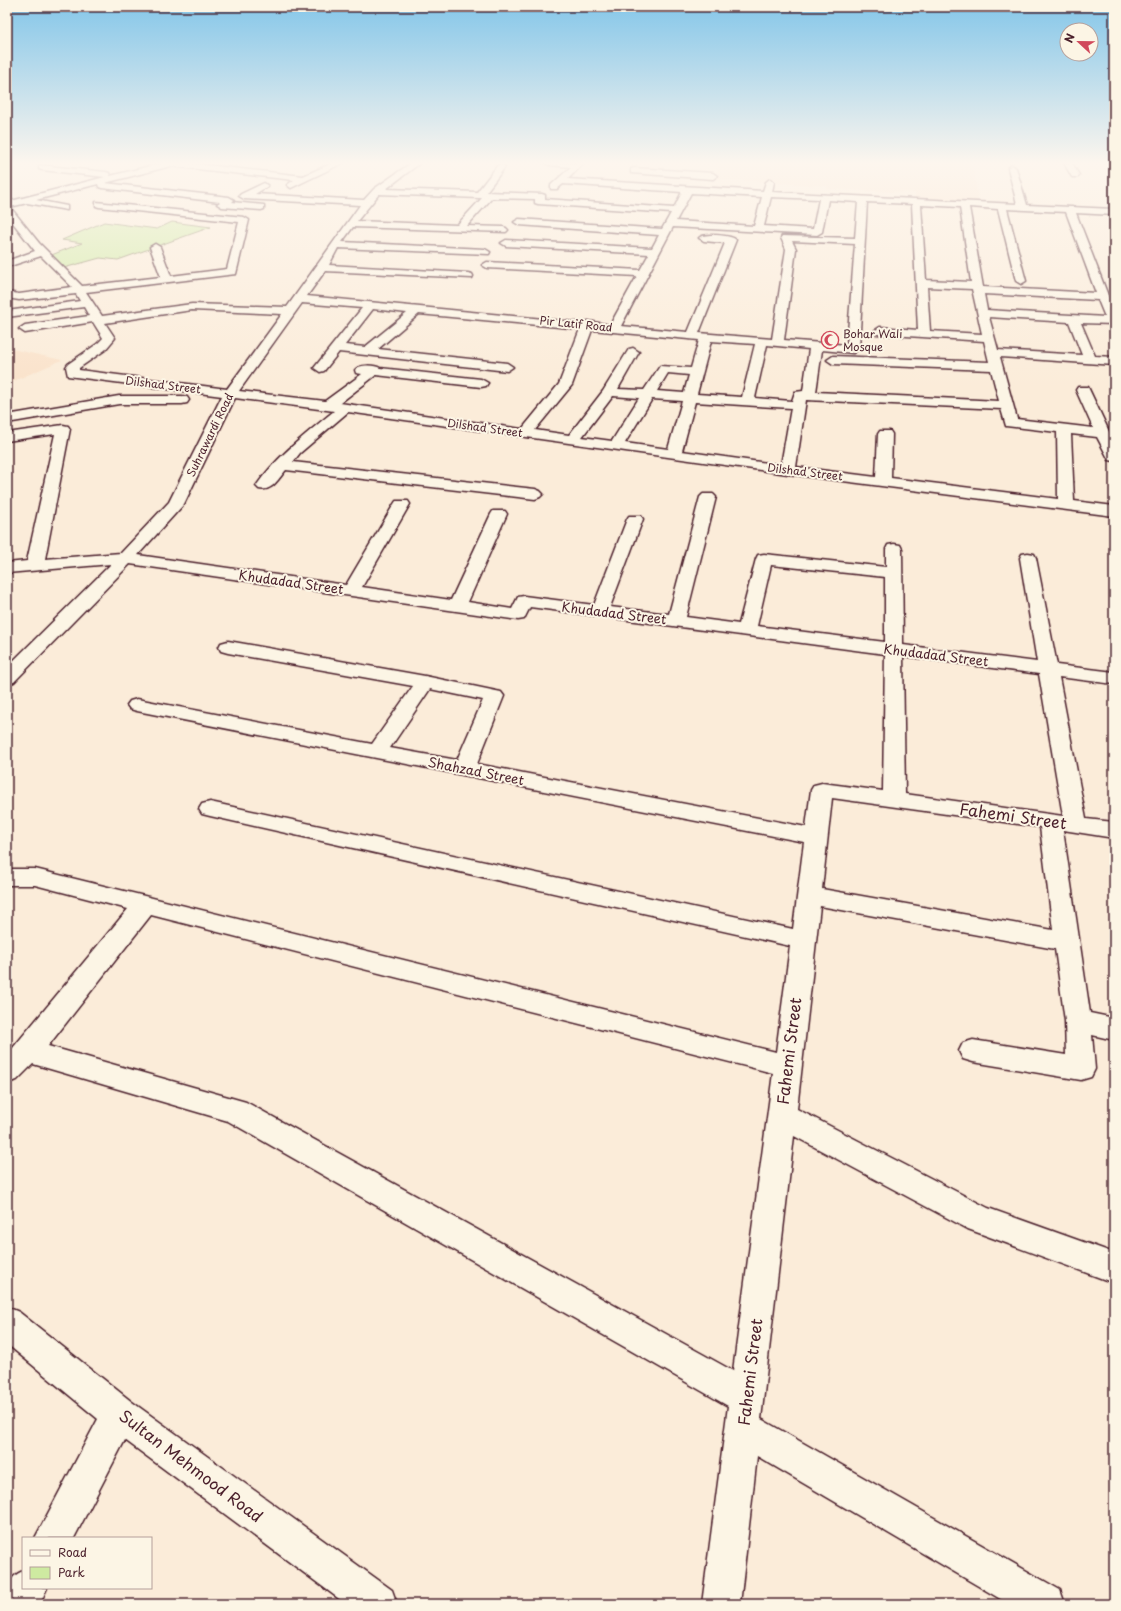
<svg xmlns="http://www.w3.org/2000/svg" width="1121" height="1611" font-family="'Playpen Sans',sans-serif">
	<rect width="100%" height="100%" fill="#fbecd9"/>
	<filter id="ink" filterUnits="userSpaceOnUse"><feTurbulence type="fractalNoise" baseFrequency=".025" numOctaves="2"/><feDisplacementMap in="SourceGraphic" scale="8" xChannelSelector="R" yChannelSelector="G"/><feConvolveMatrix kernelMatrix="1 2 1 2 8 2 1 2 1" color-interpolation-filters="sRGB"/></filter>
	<g filter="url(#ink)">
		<path fill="#fae2ca" d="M 719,163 L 973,163 L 979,206 L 916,202 L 915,193 L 827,189 L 827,186 L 715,179 Z
			M 7,348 L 62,360 L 7,384 Z"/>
		<path fill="#ceeaa1" stroke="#8c8466" d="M 104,222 L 157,229 L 172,222 L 211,227 L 118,260 L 100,258 L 60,269 L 49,256 L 82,243 L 62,240 Z"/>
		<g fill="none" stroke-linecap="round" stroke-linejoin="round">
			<defs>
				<path id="minor" d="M 162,163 L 189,163 L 303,176 L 333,163 L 343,163 L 291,188 L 287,185 L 294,180 L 171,166 L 105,183 L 229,197 L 234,200 L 232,202 L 264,205 L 264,209 L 261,210 L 222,207 L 217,204 L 220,202 L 102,188 L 99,187 L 98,184 L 36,200 L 67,206 L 67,210 L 27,203 L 10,207 L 39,243 L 82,286 L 161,277 L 150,247 L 155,244 L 160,247 L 171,276 L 227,269 L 239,222 L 99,207 L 96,206 L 96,202 L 244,217 L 249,220 L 236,274 L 86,292 L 102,316 L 192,304 L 287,307 L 360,205 L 244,199 L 239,196 L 241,194 L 264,183 L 268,186 L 255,194 L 364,200 L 374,189 L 411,163 L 420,163 L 386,189 L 477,192 L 498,165 L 501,164 L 505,167 L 486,192 L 542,194 L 545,195 L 545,199 L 674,208 L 682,192 L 563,184 L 557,189 L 551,189 L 551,185 L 571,167 L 549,165 L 545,163 L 584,163 L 568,179 L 763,191 L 766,182 L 770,179 L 774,182 L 772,192 L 1017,204 L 1008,168 L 1012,165 L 1016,168 L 1027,205 L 1114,209 L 1114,215 L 1076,213 L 1114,311 L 1114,324 L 1081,323 L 1095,356 L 1114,357 L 1114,365 L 1000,357 L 1017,419 L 1093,428 L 1076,390 L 1078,387 L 1088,387 L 1114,442 L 1114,461 L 1109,460 L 1097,437 L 1071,434 L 1074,501 L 1114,506 L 1114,516 L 788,474 L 348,412 L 300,453 L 293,462 L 535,489 L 540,491 L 543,494 L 540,497 L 535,499 L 286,470 C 278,479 272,492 259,489 L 256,486 C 277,456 306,434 334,411 L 235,398 L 184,504 L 138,555 L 346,585 L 394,504 L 396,501 L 408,501 L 410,504 L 362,587 L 451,600 L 491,514 L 493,511 L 505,511 L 507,514 L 468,602 L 512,609 L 518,597 L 524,596 L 594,605 L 627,519 L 629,516 L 641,516 L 643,519 L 610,607 L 669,614 L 700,497 L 703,494 L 713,494 L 716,497 L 686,617 L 739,624 L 756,559 L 758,555 L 764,554 L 886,567 L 886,549 L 888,545 L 894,544 L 900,545 L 902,549 L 903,645 L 1037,662 L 1020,558 L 1022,554 L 1028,553 L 1034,554 L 1036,558 L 1057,665 L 1114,672 L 1114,684 L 1059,677 L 1086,819 L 1114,822 L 1114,838 L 1063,830 L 1090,1013 L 1114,1018 L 1114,1040 L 1092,1035 L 1095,1069 L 1091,1077 L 1081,1080 L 973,1062 L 963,1059 L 959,1051 L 963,1043 L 973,1040 L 1066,1055 L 1065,1021 L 1055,949 L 820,906 L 797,1109 L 988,1208 L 1114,1253 L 1114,1283 L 968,1229 L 794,1136 L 761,1419 L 1060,1590 L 1065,1604 L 1009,1604 L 757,1456 L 740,1604 L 702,1604 L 728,1406 L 228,1121 L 33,1064 L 17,1080 L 7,1083 L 7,1055 L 128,909 L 35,885 L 7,885 L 7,869 L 35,869 L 776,1052 L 790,946 L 210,816 L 202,814 L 199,809 L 202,804 L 210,802 L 793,929 L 804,842 L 137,711 L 130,709 L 127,705 L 130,701 L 137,699 L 372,744 L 413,686 L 228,653 L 221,651 L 219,647 L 221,643 L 228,641 L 425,676 L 501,692 L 504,696 L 477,764 L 806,827 L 811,790 L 814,785 L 822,783 L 883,791 L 885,654 L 530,607 L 524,619 L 518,620 L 130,564 L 14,682 L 7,684 L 7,667 L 111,564 L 7,573 L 7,563 L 27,561 L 55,434 L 7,441 L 7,433 L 63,425 L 68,426 L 70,429 L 45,559 L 121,553 L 169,502 L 222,396 L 68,376 L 66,367 L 68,364 L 97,344 L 103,338 L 93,322 L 25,333 L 19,329 L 25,325 L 89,316 L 84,307 L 7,317 L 7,311 L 80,301 L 76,294 L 19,300 L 7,298 L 7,292 L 19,294 L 72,287 L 41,256 L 7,267 L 7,261 L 35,251 L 7,215 L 7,202 L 105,177 L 42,170 L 39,169 L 39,165 L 106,172 L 109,173 L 110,176 ZM 691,193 L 762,197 L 754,226 L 676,221 ZM 379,194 L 479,198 L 482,198 L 457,225 L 357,221 ZM 771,197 L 819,199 L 813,229 L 764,226 ZM 492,198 L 535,199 L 535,203 L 538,204 L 671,213 L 662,229 L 519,219 L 514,222 L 519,225 L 659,235 L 652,248 L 506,240 L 501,243 L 506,246 L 649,254 L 640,270 L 487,262 L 482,265 L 487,268 L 637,276 L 610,325 L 588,321 L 584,323 L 307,296 L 325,271 L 472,278 L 473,276 L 472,274 L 468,273 L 329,265 L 338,248 L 489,254 L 490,252 L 485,249 L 342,242 L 353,227 L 506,232 L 508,230 L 506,228 L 503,227 L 467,226 ZM 828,200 L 858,202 L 855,238 L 782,236 L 781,238 L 786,249 L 772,339 L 699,333 L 736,240 C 732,235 703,233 699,238 L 704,241 L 725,243 L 688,332 L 621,326 L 673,227 L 817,235 L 822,232 ZM 867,202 L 912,204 L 918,330 L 880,327 L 874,331 L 876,334 L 984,341 L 989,362 L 833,356 L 827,360 L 833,364 L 991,370 L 999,401 L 816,392 L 822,350 L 853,353 L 859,349 ZM 921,205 L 960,207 L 971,282 L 926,280 ZM 969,207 L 998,209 L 1016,281 L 1021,284 L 1026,281 L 1007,209 L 1066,212 L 1096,293 L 983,287 ZM 792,241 L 855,244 L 847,345 L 784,340 L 796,249 ZM 927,287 L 972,289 L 982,334 L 930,331 ZM 984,294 L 1098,300 L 1105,317 L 987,310 ZM 302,303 L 362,308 L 314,368 L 320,372 L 324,371 L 339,352 L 507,371 L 513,367 L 507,363 L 378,349 L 419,314 L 580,329 L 559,384 L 522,429 L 340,403 L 376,375 L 481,387 L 486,386 L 488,383 L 481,379 L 380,368 C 375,365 359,364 355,370 L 356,373 L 362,374 L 325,401 L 239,391 ZM 373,309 L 407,313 L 365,347 L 345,345 ZM 192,310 L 282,314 L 227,389 L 79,370 L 79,368 L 105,350 L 115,338 L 105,323 ZM 989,317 L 1069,322 L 1082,355 L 998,350 ZM 592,330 L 699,340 L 691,368 L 660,366 L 644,390 L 618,389 L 639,352 L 633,348 L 629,349 L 603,391 L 569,435 L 535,430 L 572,385 ZM 711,341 L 755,344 L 742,397 L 697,394 ZM 767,345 L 809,349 L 803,391 L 795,392 L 792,401 L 755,398 ZM 668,373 L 689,375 L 684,393 L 657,391 ZM 613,396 L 639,398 L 612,441 L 582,437 ZM 652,399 L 682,401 L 668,449 L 625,443 ZM 806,400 L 1001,409 L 1006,426 L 1057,432 L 1058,499 L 891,478 L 892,434 L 890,431 L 880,431 L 878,434 L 876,477 L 796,467 ZM 695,402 L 791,408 L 781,465 L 682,451 ZM 771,565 L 885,577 L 885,642 L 757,626 ZM 903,656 L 1039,674 L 1063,816 L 905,794 ZM 430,689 L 483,700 L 457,760 L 390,748 ZM 832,798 L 1040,827 L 1053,930 L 822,889 ZM 151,915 L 773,1073 L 733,1371 L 246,1102 L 48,1046 Z
					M 1064,163 L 1072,163 L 1079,175 L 1078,177 L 1072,177 Z
					M 634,168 L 713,173 L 717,176 L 713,179 L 631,173 L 631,169 Z
					M 119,396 L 182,396 L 187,397 L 189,400 L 187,403 L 182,404 L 119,404 L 7,423 L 7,415 Z
					M 7,1307 L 19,1312 L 132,1402 L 392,1590 L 397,1604 L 346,1604 L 125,1440 L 74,1538 L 35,1538 L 98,1419 L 7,1344 Z
					M 23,1571 L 23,1588 L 47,1588 L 40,1604 L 7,1604 C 7,1589 8,1577 23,1571 Z"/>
			</defs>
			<use href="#minor" stroke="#4a1f2b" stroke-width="3"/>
			<use href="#minor" fill="#fcf5e5" fill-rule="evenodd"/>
		</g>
	</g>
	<linearGradient id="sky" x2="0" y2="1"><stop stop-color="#84c6e9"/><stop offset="0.42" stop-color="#fdf6ee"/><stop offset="1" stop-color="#fdf6ee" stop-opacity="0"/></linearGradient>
	<rect width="1121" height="388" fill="url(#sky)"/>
	<defs>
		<symbol id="mosque-ring" viewBox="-11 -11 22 22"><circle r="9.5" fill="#fcf5e5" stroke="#d1495b" stroke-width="1.5"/><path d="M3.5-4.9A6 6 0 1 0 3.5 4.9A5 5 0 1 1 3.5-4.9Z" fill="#d1495b"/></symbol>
	</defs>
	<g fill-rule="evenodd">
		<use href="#mosque-ring" x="820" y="330" width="20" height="20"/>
	</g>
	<g text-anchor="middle" stroke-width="4" stroke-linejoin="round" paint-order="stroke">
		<g font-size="11" fill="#4a1f2b" stroke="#fcf5e5">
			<text transform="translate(576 324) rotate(6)" y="4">Pir Latif Road</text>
			<text transform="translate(163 385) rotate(7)" y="4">Dilshad Street</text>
			<text transform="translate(485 428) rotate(8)" y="4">Dilshad Street</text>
			<text transform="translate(210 435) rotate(-64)" y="4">Suhrawardi Road</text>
			<text transform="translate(805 472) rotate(7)" y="4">Dilshad Street</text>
		</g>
		<g font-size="11" fill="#4a1f2b" stroke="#fcf5e5" text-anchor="start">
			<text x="843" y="338">Bohar Wali<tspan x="843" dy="13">Mosque</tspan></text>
		</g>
		<g font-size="13" fill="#4a1f2b" stroke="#fcf5e5">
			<text transform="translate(291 582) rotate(8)" y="5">Khudadad Street</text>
			<text transform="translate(614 613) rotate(7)" y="5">Khudadad Street</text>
			<text transform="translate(936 655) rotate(7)" y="5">Khudadad Street</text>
			<text transform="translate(476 771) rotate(11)" y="5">Shahzad Street</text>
		</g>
		<g font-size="16" fill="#4a1f2b" stroke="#fcf5e5">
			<text transform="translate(1013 816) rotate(8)" y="6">Fahemi Street</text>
			<text transform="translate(789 1051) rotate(-83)" y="6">Fahemi Street</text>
			<text transform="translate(750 1372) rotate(-83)" y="6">Fahemi Street</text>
			<text transform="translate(191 1466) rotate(37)" y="6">Sultan Mehmood Road</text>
		</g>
	</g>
	<rect width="1121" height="1611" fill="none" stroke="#fcf5e5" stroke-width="24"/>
	<rect x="12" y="12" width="1097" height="1587" fill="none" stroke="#4a1f2b" stroke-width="1.5" filter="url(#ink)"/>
	<rect x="22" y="1537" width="130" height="52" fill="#fcf5e5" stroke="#b59f9b"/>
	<rect x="30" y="1550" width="20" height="6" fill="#fcf5e5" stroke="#b59f9b"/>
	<text x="58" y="1557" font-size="12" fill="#4a1f2b">Road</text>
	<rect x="30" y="1567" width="20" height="12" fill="#ceeaa1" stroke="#b59f9b"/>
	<text x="58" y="1577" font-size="12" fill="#4a1f2b">Park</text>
	<g transform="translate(1079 42) rotate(292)"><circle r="19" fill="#fcf5e5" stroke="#b59f9b"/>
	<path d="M0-3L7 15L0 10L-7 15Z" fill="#d1495b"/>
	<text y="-6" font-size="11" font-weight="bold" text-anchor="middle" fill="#4a1f2b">N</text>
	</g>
</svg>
